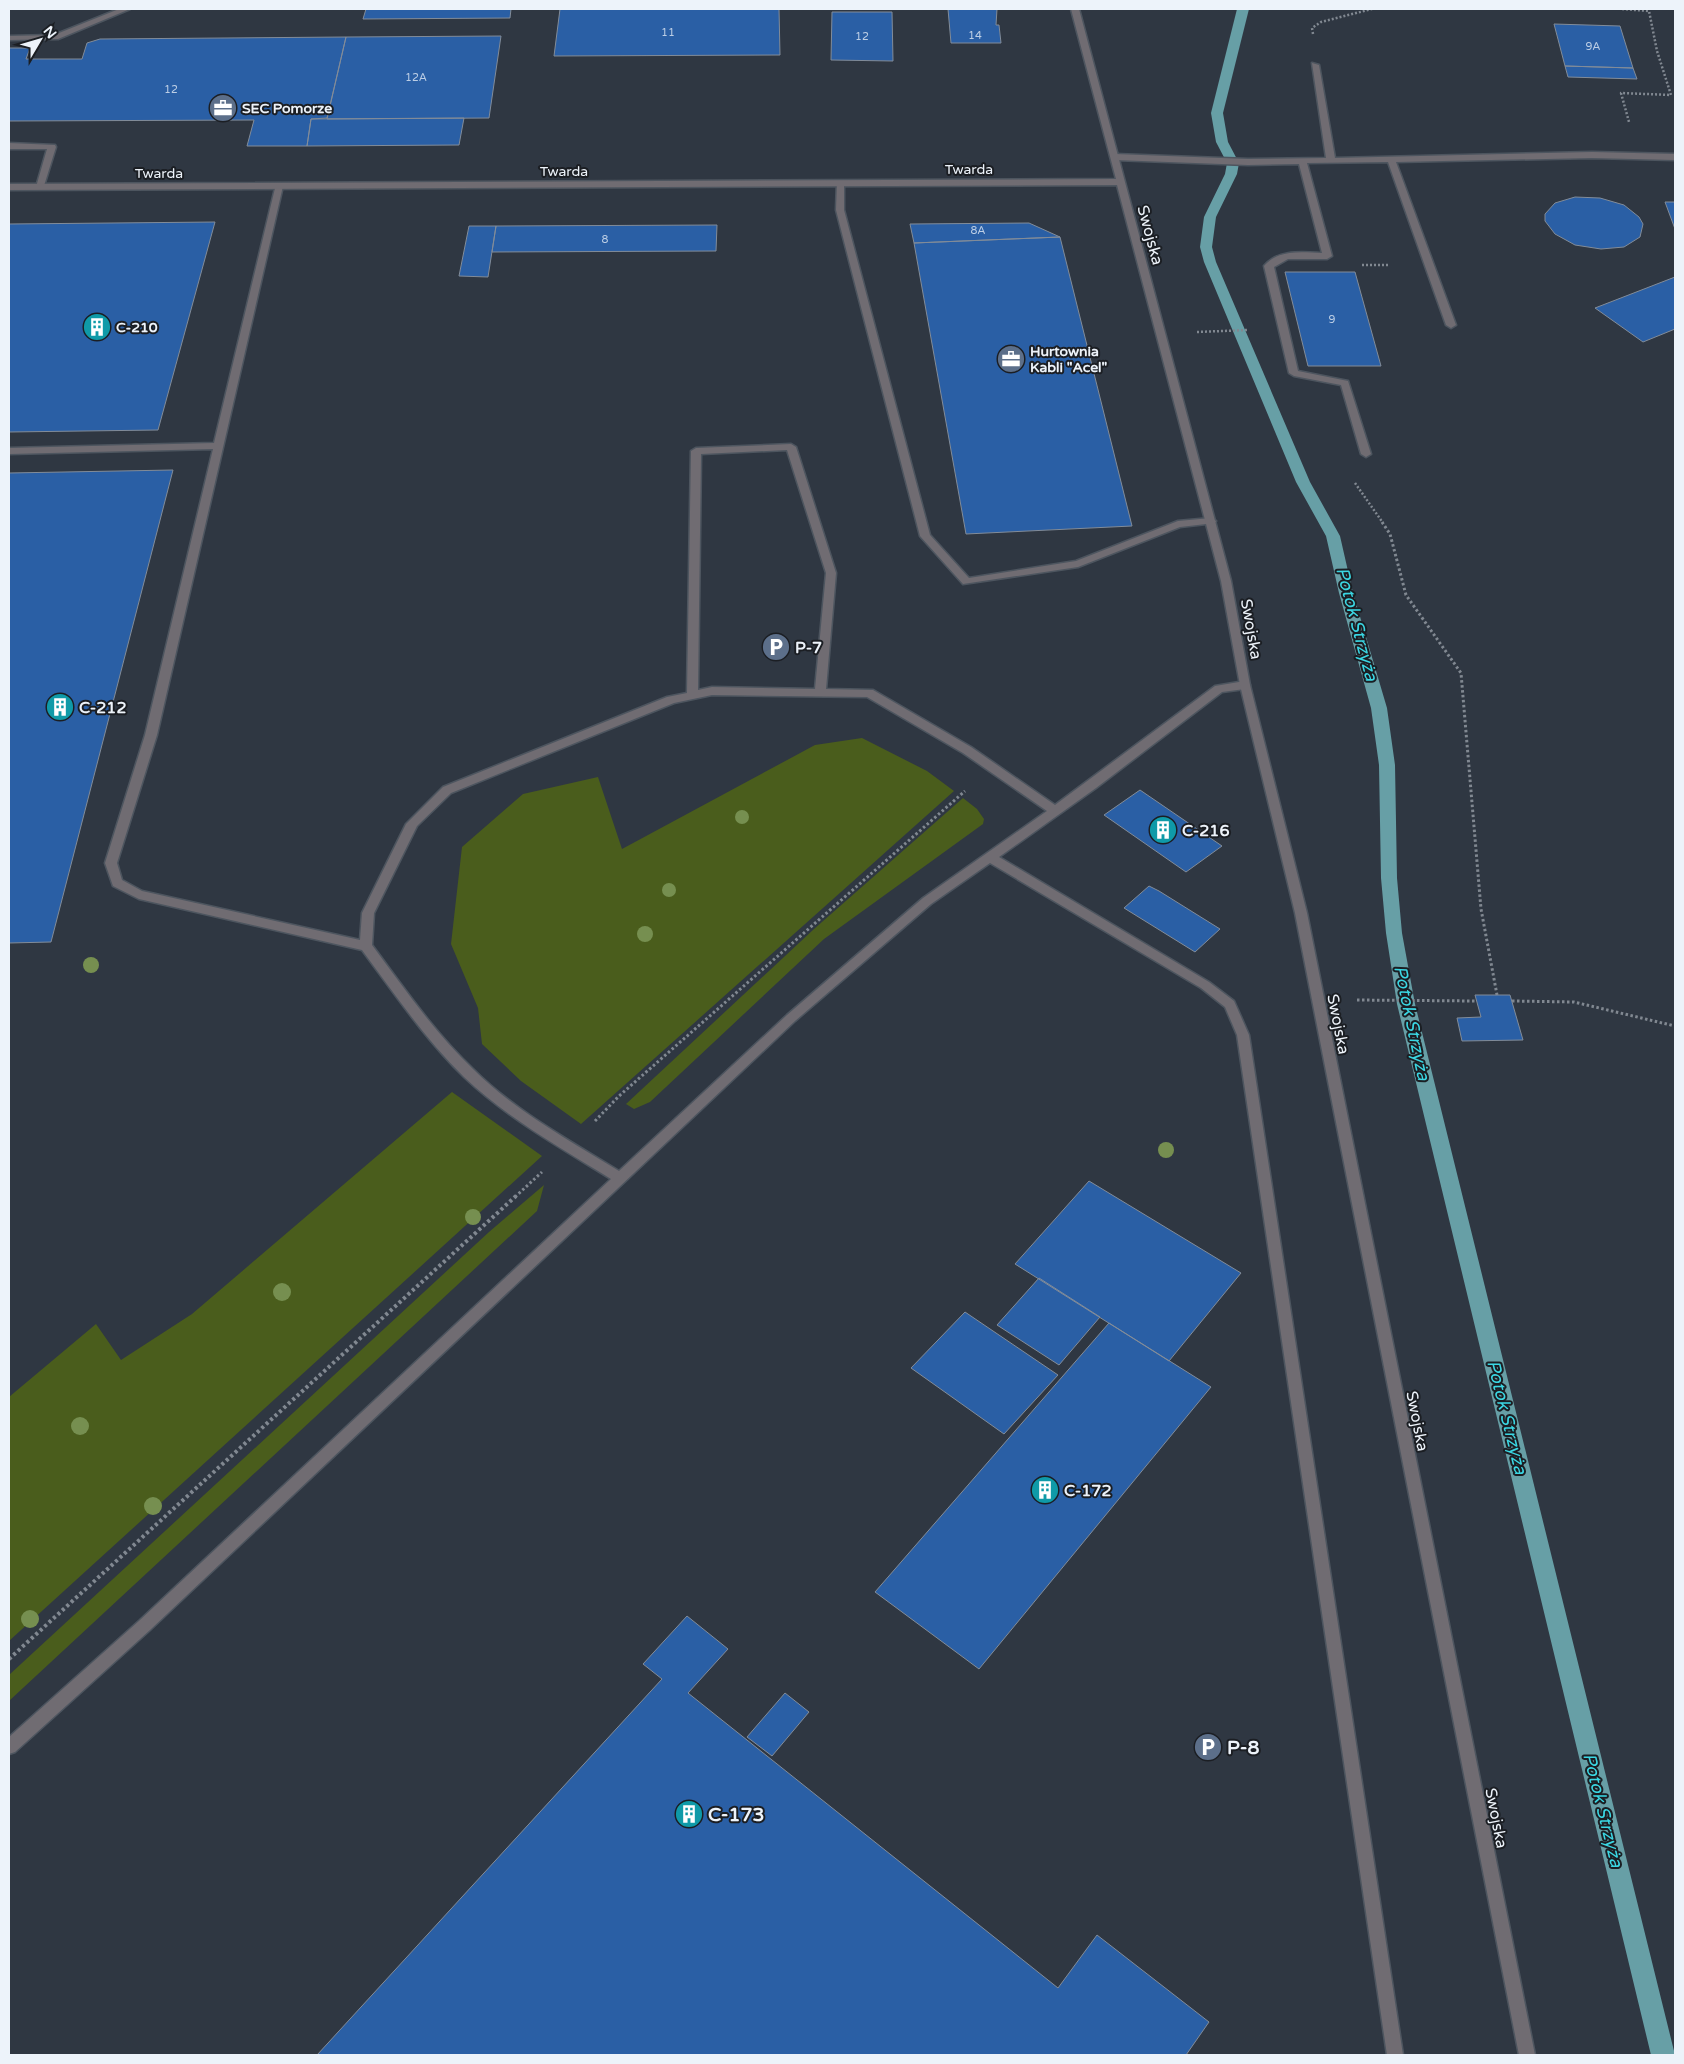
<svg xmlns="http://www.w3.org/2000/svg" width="1684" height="2064" font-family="'Varela Round',sans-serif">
	<rect width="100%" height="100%" fill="#2f3742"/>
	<path fill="#4a5d1c" d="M 862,738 L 927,771 L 954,791 L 581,1124 L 521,1081 L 482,1044 L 478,1008 L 451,944 L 462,847 L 523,794 L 598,777 L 622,849 L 815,745 Z
		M 963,798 L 977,809 L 984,819 L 983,824 L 824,939 L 650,1102 L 634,1109 L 626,1104 L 814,929 Z
		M 452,1092 L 542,1156 L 9,1641 L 9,1397 L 96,1324 L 121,1360 L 192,1314 Z
		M 544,1185 L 537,1211 L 9,1701 L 9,1675 L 489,1232 Z"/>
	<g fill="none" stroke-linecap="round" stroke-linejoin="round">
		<path fill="#679fa6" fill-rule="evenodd" d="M 1237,9 L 1249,9 L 1223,113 L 1228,142 L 1239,163 L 1237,174 L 1216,217 L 1212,247 L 1216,262 L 1310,482 L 1340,536 L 1353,593 L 1387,708 L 1395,765 L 1397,878 L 1402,933 L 1415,1004 L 1675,2055 L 1651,2055 L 1397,1004 L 1386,933 L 1381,878 L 1379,765 L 1371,708 L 1339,593 L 1326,536 L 1296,482 L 1204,262 L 1200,247 L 1204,217 L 1225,174 L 1227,163 L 1216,142 L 1211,113 Z"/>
	</g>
	<path fill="#2a5fa5" stroke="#828c99" d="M 366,9 L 511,9 L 510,18 L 363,19 Z
		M 560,9 L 779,9 L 780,55 L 554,56 Z
		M 948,9 L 997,9 L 996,25 L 999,25 L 1001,43 L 951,43 Z
		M 832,12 L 892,12 L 893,61 L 831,60 Z
		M 1554,24 L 1620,26 L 1633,68 L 1565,66 Z
		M 501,36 L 489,118 L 327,119 L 346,37 Z
		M 346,37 L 327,118 L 311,119 L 307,146 L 247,146 L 254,120 L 9,121 L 9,48 L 30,48 L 26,59 L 82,59 L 87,43 L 100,39 Z
		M 1565,66 L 1633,68 L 1637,79 L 1568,77 Z
		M 464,118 L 459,145 L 307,146 L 311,119 Z
		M 1575,197 L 1600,198 L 1624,205 L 1639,217 L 1643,224 L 1640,237 L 1624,247 L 1601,249 L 1575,245 L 1555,234 L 1545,221 L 1545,214 L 1555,203 Z
		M 1665,202 L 1675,202 L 1675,229 Z
		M 215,222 L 158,430 L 9,432 L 9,224 Z
		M 1029,223 L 1060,237 L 914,243 L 910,224 Z
		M 717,225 L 716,251 L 492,252 L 496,226 Z
		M 469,226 L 496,226 L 488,277 L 459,276 Z
		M 1060,237 L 1132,526 L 966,534 L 914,243 Z
		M 1285,272 L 1355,272 L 1381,366 L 1308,366 Z
		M 1675,277 L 1675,329 L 1643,342 L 1595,308 Z
		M 173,470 L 51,942 L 9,943 L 9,473 Z
		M 1140,790 L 1222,846 L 1186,872 L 1104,815 Z
		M 1149,886 L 1159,891 L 1220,929 L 1195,952 L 1124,908 Z
		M 1475,995 L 1510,995 L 1523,1040 L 1462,1041 L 1457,1018 L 1481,1017 Z
		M 1089,1181 L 1241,1273 L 1169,1361 L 1015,1264 Z
		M 1039,1278 L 1100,1317 L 1059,1365 L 997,1325 Z
		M 965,1312 L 1058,1375 L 1004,1434 L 911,1368 Z
		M 1109,1323 L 1211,1387 L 979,1669 L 875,1592 Z
		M 687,1616 L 728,1649 L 688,1693 L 1058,1988 L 1097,1935 L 1209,2022 L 1186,2055 L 317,2055 L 662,1679 L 643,1664 Z
		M 785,1693 L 809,1712 L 772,1756 L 747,1737 Z"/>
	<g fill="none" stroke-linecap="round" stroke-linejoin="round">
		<defs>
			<path id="lane" d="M 119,9 L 130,9 L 58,39 L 9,40 L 9,36 L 54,35 Z
				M 1312,63 L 1319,65 L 1335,158 L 1592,152 L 1675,154 L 1675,160 L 1592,158 L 1396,162 L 1456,325 L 1451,328 L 1446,325 L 1388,162 L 1307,163 L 1332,256 L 1327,259 L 1288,259 L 1274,267 L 1298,371 L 1348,381 L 1371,454 L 1366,457 L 1361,454 L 1341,385 L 1294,376 L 1289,373 L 1264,266 C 1278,249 1302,252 1322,253 L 1299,164 L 1248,165 L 1115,160 L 1111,157 L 1115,154 L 1248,159 L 1326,158 Z
				M 9,143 L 55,145 L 56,147 L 43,189 L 36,187 L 47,149 L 9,149 Z
				M 837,181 L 844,183 L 844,210 L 930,535 L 969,578 L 1076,561 L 1178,521 L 1211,518 L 1216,521 L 1215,523 L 1180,527 L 1078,567 L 963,584 L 920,536 L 836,210 Z
				M 276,184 L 283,186 L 157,735 L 117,863 L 122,880 L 142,891 L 360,940 L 362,913 L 406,824 L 443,787 L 667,697 L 687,693 L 691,451 L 696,448 L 791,444 L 796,447 L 836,573 L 826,689 L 873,690 L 971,747 L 1055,805 L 1215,686 L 1245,681 L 1250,685 L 1245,689 L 1222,692 L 1096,788 L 999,857 L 1209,982 L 1234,1001 L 1249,1035 L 1403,2055 L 1387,2055 L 1237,1035 L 1225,1007 L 1201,988 L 990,863 L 931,904 L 795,1021 L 150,1630 L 15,1752 L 9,1754 L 9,1737 L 140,1620 L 611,1179 C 561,1148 507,1118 464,1077 C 425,1039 394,993 362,950 L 139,899 L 113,886 L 105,863 L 145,735 L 213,449 L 9,454 L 9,448 L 214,443 ZM 787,450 L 826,573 L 815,689 L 712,687 L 698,690 L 701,454 ZM 712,695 L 867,697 L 963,753 L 1047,811 L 923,898 L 787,1015 L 619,1171 C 569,1140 515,1111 473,1069 C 434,1032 404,988 372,945 L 374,913 L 417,826 L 451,793 L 674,703 Z"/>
			<path id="street" d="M 1071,9 L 1079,9 L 1231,581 L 1250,685 L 1307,913 L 1535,2055 L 1519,2055 L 1295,913 L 1240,685 L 1221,581 L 1117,185 L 9,190 L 9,184 L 1116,179 Z"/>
		</defs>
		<use href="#lane" stroke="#4d555f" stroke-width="3"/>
		<use href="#street" stroke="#4d555f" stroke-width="3"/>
		<path stroke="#818891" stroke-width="2.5" stroke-dasharray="2 2" stroke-linecap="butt" d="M 1622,9 L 1649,11 L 1657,51 L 1671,95 L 1621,93 L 1629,122
			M 1313,34 L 1312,28 L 1321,22 L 1372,9
			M 1362,265 L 1390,265
			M 1197,332 L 1248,330
			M 1355,483 L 1383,523"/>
		<path stroke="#818891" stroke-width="3" stroke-dasharray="2.5 2.5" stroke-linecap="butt" d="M 1382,522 L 1390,534 L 1406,595 L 1461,673 L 1481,909 L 1497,995
			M 1357,1000 L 1476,1001
			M 1512,1001 L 1574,1002 L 1675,1026
			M 595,1121 L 619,1096 L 965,791
			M 515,1197 L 542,1172"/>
		<path stroke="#818891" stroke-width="4" stroke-dasharray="3 3" stroke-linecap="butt" d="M 9,1659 L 516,1196"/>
		<use href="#lane" fill="#706c72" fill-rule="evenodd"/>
		<use href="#street" fill="#706c72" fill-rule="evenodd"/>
	</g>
	<g fill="#768f50">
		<circle cx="742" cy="817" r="7"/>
		<circle cx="669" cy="890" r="7"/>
		<circle cx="645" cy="934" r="8"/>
		<circle cx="91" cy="965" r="8"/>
		<circle cx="1166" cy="1150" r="8"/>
		<circle cx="473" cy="1217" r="8"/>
		<circle cx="282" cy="1292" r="9"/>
		<circle cx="80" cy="1426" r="9"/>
		<circle cx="153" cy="1506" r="9"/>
		<circle cx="30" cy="1619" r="9"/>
	</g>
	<defs>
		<symbol id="office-disc" viewBox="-11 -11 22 22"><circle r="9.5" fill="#5c6f8a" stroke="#1b1e23"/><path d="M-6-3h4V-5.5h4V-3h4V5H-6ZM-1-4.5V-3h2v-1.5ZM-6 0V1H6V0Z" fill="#fff"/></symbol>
		<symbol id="building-disc" viewBox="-11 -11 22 22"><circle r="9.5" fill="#0f9aa8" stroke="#1b1e23"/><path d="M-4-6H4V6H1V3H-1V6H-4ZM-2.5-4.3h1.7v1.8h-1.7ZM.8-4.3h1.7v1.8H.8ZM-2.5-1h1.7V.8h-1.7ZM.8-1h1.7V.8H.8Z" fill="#fff"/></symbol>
		<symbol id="parking-disc" viewBox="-11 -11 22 22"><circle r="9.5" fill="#5c6f8a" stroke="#1b1e23"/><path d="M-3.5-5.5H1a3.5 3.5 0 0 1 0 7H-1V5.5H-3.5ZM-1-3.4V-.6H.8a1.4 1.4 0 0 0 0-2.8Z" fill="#fff"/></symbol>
	</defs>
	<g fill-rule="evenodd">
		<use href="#office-disc" x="207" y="92" width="32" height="32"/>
		<use href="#building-disc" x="81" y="311" width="32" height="32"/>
		<use href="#office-disc" x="995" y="343" width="32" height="32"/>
		<use href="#parking-disc" x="760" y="631" width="32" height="32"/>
		<use href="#building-disc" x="44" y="691" width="32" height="32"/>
		<use href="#building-disc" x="1147" y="814" width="32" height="32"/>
		<use href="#building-disc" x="1029" y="1474" width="32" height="32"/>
		<use href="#parking-disc" x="1192" y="1731" width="32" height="32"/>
		<use href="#building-disc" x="673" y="1798" width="32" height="32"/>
	</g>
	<g text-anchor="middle" stroke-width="4" stroke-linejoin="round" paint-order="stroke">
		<g font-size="11" fill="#bccee5">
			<text x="668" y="36">11</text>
			<text x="975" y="39">14</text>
			<text x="862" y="40">12</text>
			<text x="1593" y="50">9A</text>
			<text x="416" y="81">12A</text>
			<text x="171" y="93">12</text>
			<text x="978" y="234">8A</text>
			<text x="605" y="243">8</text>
			<text x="1332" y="323">9</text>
		</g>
		<g font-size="14" font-weight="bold" fill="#edf3fa" stroke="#1b1e23" text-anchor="start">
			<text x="242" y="113">SEC Pomorze</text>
			<text x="116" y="332">C-210</text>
			<text x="1030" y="356">Hurtownia<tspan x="1030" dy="16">Kabli "Acel"</tspan></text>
		</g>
		<g font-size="14" fill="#edf3fa" stroke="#1b1e23">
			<text x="969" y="174">Twarda</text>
			<text x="564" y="176">Twarda</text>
			<text x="159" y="178">Twarda</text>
		</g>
		<g font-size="16" fill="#edf3fa" stroke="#1b1e23">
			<text transform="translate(1151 235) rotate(75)" y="6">Swojska</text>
			<text transform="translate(1252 629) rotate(80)" y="6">Swojska</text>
			<text transform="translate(1339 1024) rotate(79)" y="6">Swojska</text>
			<text transform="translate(1418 1421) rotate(79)" y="6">Swojska</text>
			<text transform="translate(1497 1818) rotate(79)" y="6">Swojska</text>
		</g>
		<g font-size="16" font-weight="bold" fill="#edf3fa" stroke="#1b1e23" text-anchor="start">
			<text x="795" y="653">P-7</text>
			<text x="79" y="713">C-212</text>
			<text x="1182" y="836">C-216</text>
			<text x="1064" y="1496">C-172</text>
		</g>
		<g font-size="18" font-style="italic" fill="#3bd7e3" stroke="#1b1e23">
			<text transform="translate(1357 624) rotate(75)" y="6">Potok Strzyża</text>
			<text transform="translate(1412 1023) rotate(78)" y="6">Potok Strzyża</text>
			<text transform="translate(1507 1417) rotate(76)" y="6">Potok Strzyża</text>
			<text transform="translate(1603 1810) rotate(76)" y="6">Potok Strzyża</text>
		</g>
		<g font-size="19" font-weight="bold" fill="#edf3fa" stroke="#1b1e23" text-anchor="start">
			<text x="1227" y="1754">P-8</text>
			<text x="708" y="1821">C-173</text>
		</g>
	</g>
	<rect width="1684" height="2064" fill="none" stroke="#edf3fa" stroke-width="20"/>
	<g transform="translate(40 40) rotate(52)" stroke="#1b1e23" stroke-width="4" paint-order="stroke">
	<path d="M0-4L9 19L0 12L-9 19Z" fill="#edf3fa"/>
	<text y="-8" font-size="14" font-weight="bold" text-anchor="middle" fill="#edf3fa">N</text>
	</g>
</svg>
